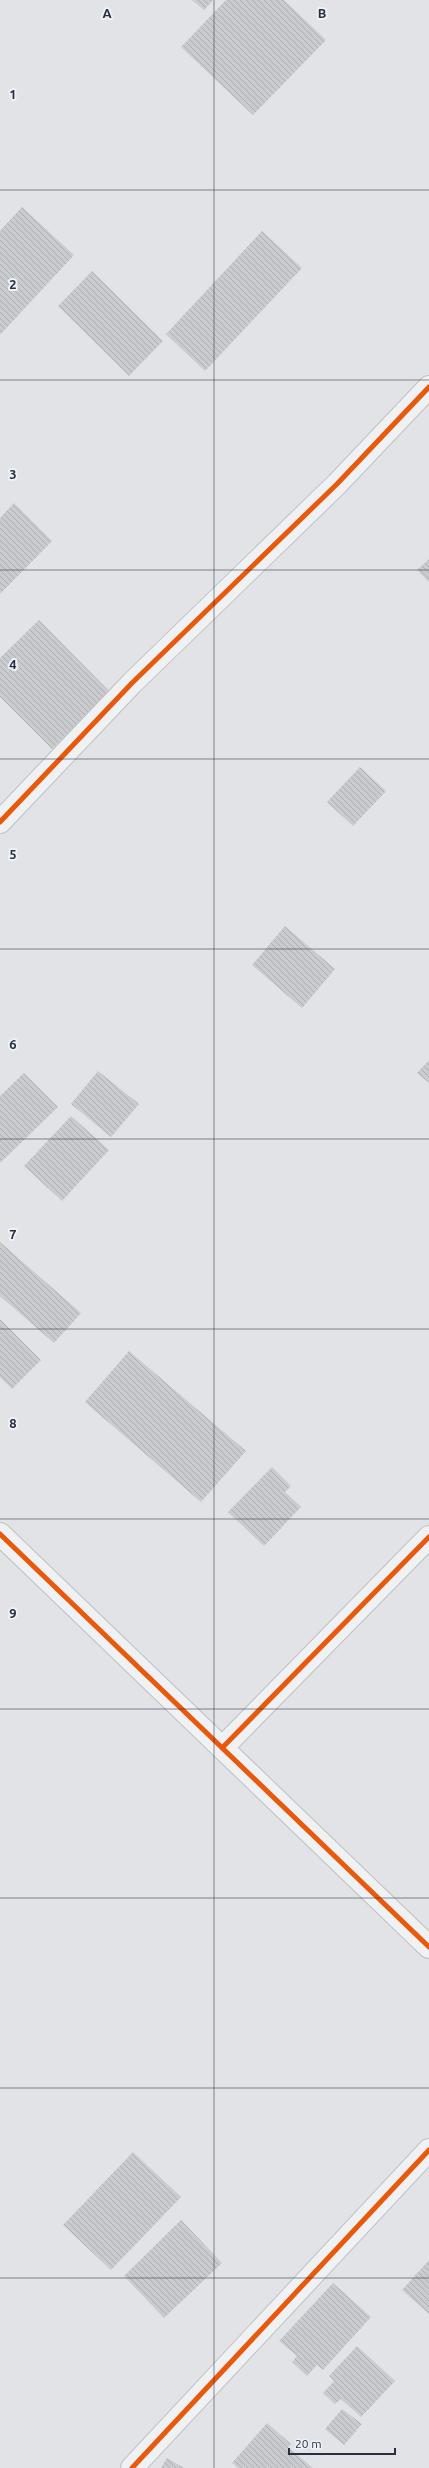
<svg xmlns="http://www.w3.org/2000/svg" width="429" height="2468" font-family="Ubuntu,sans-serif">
	<defs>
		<pattern id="building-back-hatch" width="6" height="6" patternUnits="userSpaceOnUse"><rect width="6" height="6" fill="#c9cbce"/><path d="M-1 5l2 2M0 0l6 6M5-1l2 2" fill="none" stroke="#acafb2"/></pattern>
	</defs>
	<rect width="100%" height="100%" fill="#e1e3e6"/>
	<path fill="url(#building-back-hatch)" d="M 192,0 L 213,0 L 204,10 Z
		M 226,0 L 284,0 L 326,40 L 253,115 L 181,47 Z
		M 22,207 L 74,255 L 0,335 L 0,231 Z
		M 262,231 L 302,268 L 205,371 L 166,334 Z
		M 92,271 L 163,341 L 129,376 L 58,306 Z
		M 14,503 L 52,541 L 0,594 L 0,518 Z
		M 429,559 L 429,582 L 417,570 Z
		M 39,620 L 110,692 L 52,749 L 0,697 L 0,658 Z
		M 360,767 L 386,791 L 353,826 L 327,802 Z
		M 285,926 L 335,969 L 302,1008 L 252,965 Z
		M 429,1060 L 429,1083 L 417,1073 Z
		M 98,1071 L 139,1104 L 111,1137 L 71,1104 Z
		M 24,1073 L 58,1107 L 0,1163 L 0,1096 Z
		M 71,1116 L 109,1150 L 62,1201 L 24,1166 Z
		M 0,1242 L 81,1313 L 54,1343 L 0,1296 Z
		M 0,1319 L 41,1360 L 12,1389 L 0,1377 Z
		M 129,1351 L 246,1451 L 201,1502 L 85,1402 Z
		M 272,1467 L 291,1486 L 285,1492 L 301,1507 L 264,1546 L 228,1512 Z
		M 133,2152 L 181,2197 L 111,2270 L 63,2225 Z
		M 181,2220 L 222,2263 L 164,2318 L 124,2276 Z
		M 429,2260 L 429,2314 L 402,2290 Z
		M 333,2283 L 371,2317 L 323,2370 L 317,2365 L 307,2376 L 292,2362 L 297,2356 L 279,2341 Z
		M 357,2346 L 395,2381 L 361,2417 L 341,2399 L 335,2404 L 323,2393 L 334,2381 L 329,2376 Z
		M 342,2409 L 362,2424 L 344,2445 L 325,2429 Z
		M 267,2423 L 291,2444 L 288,2447 L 313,2468 L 238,2468 L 232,2463 Z
		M 167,2458 L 184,2468 L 161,2468 Z"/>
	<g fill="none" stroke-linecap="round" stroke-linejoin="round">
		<defs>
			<path id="minor" d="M 0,822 L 132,683 L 337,484 L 429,387
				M 0,1534 L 429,1947
				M 222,1748 L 429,1537
				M 132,2468 L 429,2150"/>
		</defs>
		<use href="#minor" stroke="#bfc1c4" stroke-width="24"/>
		<use href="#minor" stroke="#f0f1f3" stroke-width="22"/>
		<defs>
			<path id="cycleway" d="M 0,822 L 132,683 L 337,484 L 429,387
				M 0,1534 L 429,1947
				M 222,1748 L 429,1537
				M 132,2468 L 429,2150"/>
		</defs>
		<use href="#cycleway" stroke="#eef1f6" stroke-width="8"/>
		<use href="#cycleway" stroke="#e8590c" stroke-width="5"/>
	</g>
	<path fill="none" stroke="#263041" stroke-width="1" stroke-opacity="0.55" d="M 214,0 L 214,2468M 0,190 L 429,190M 0,380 L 429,380M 0,570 L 429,570M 0,759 L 429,759M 0,949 L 429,949M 0,1139 L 429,1139M 0,1329 L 429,1329M 0,1519 L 429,1519M 0,1709 L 429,1709M 0,1898 L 429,1898M 0,2088 L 429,2088M 0,2278 L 429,2278"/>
	<g font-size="13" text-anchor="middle" font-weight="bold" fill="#263041" stroke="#eef1f6" stroke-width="4" stroke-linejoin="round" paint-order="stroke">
		<text x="107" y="18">A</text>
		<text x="322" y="18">B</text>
		<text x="13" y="99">1</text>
		<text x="13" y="289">2</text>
		<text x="13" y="479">3</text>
		<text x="13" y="669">4</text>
		<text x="13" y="859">5</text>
		<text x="13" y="1049">6</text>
		<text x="13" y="1239">7</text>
		<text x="13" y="1428">8</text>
		<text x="13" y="1618">9</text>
	</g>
	<path d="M289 2448v6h106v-6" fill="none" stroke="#263041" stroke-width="2"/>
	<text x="295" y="2448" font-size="12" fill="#263041" stroke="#eef1f6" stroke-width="3" paint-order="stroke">20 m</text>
</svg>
